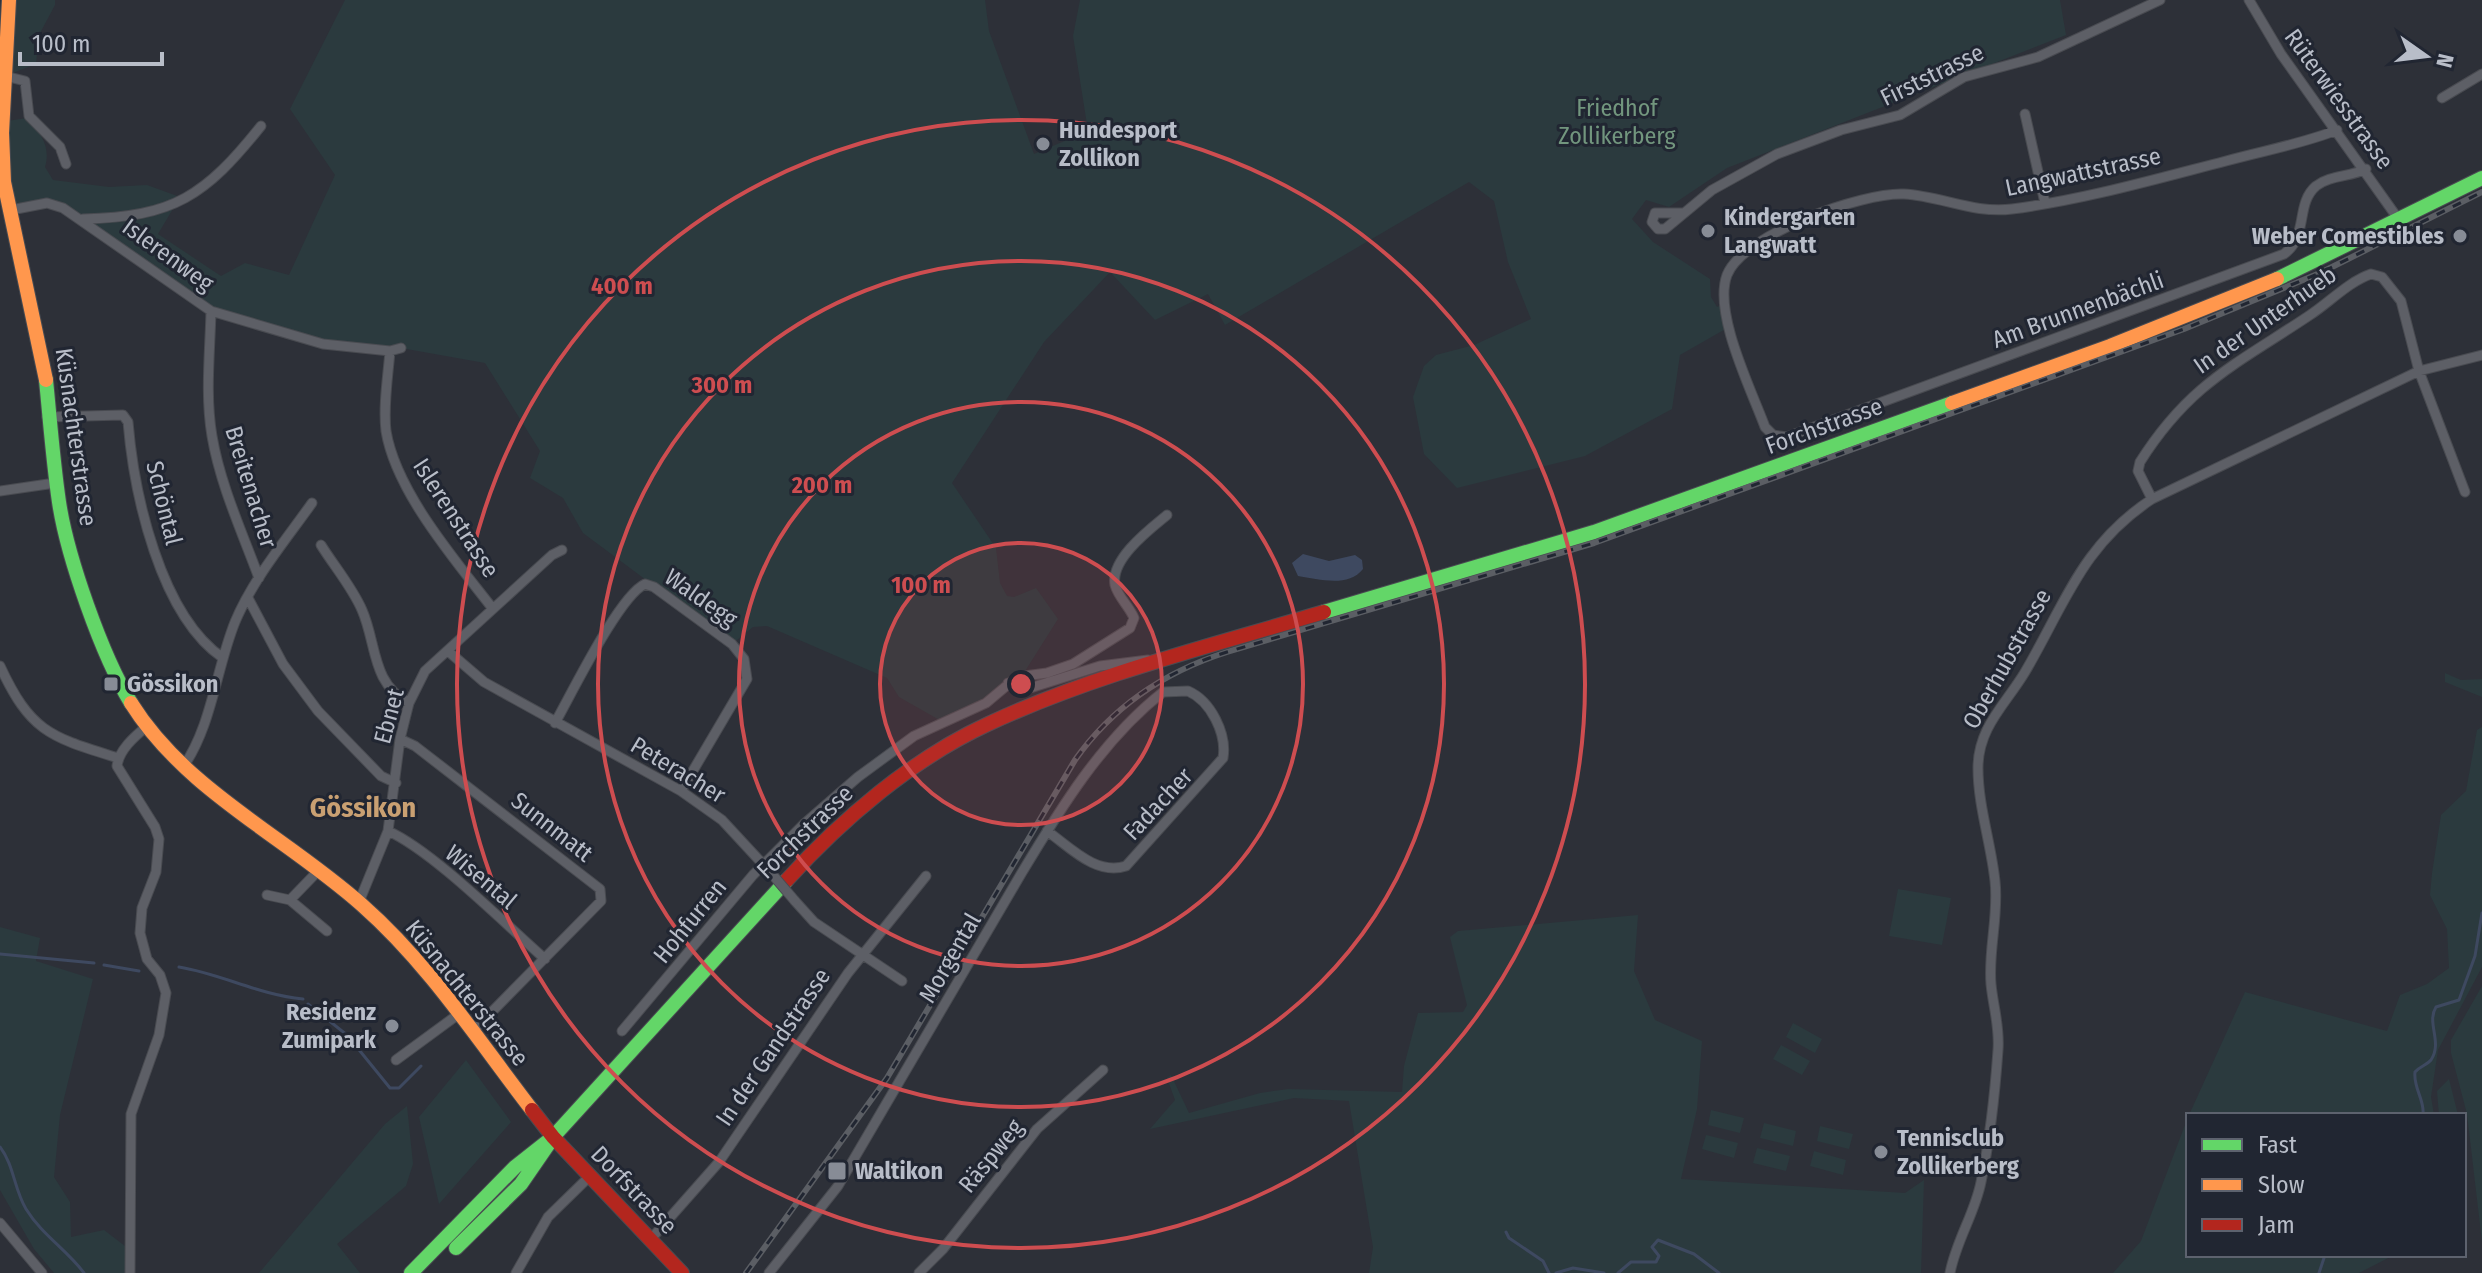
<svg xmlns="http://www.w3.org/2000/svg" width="2482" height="1273" font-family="'Fira Sans Condensed',sans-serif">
	<rect width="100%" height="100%" fill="#2d3038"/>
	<path fill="#2b3a3e" d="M 9,0 L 55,0 L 55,5 L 39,35 L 36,64 L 5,76 Z
		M 345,0 L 985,0 L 989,31 L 1034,154 L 1088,131 L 1073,36 L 1080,0 L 2060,0 L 2066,35 L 1727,168 L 1669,207 L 1646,200 L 1632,219 L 1653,242 L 1710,279 L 1711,297 L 1717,307 L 1724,304 L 1729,327 L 1680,355 L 1672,409 L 1585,456 L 1457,488 L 1424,454 L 1413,397 L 1424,366 L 1436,355 L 1474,345 L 1531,319 L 1508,262 L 1494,201 L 1469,182 L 1225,325 L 1208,294 L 1155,320 L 1110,272 L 1044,342 L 952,483 L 996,548 L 1000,583 L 1007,596 L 1014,597 L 1036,588 L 1058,619 L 1022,676 L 997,694 L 943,722 L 899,697 L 887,678 L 767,626 L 753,627 L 732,644 L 583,533 L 563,498 L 530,478 L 540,451 L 485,363 L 401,348 L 323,344 L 211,311 L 83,219 L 47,204 L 11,210 L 7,121 L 27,118 C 41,133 51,147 45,167 L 53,180 L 109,187 L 147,185 L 180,197 L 158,234 L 221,276 L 245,263 L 289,275 L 335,175 L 290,109 Z
		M 2445,673 L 2461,680 L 2482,679 L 2482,697 L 2445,682 Z
		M 2482,727 L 2482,967 L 2438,1050 L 2431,1097 L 2434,1115 L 2189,1115 L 2245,992 L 2387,1031 L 2400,995 L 2427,984 L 2449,968 L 2447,929 L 2430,895 L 2432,873 L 2441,815 L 2466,791 L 2477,730 Z
		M 1898,889 L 1951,898 L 1942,945 L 1889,936 Z
		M 1638,915 L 1634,971 L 1655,1020 L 1702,1041 L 1697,1109 L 1681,1179 L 1905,1193 L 1924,1180 L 1921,1273 L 1369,1273 L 1373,1247 L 1349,1101 L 1294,1098 L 1150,1129 L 1175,1100 L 1167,1078 L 1171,1075 L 1189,1113 L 1260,1093 L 1288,1089 L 1402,1092 L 1404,1066 L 1418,1013 L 1463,1012 L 1467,1005 L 1450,937 L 1458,931 Z
		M 0,927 L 40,938 L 36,961 L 93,979 L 60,1115 L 54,1177 L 70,1202 L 71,1237 L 104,1230 L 125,1246 L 126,1273 L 54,1273 L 34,1249 L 0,1190 Z
		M 2482,986 L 2482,1242 L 2467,1114 L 2451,1053 L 2451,1040 Z
		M 1793,1023 L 1822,1039 L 1815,1053 L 1786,1037 Z
		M 1781,1045 L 1810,1061 L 1802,1075 L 1773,1059 Z
		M 466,1060 L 511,1122 L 439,1204 L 419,1117 Z
		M 2449,1079 L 2458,1115 L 2439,1115 L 2437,1091 Z
		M 407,1106 L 413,1164 L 406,1186 L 337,1244 L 360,1273 L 259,1273 L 385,1124 Z
		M 1711,1110 L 1744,1118 L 1740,1133 L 1708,1125 Z
		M 2188,1117 L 2188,1255 L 2394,1255 L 2359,1273 L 2113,1273 L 2141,1241 Z
		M 1764,1123 L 1796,1131 L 1793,1146 L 1760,1138 Z
		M 1820,1126 L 1853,1134 L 1849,1149 L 1817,1141 Z
		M 1706,1135 L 1738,1143 L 1734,1158 L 1702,1149 Z
		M 1757,1148 L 1790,1156 L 1786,1171 L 1753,1163 Z
		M 1814,1151 L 1846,1160 L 1843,1175 L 1810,1166 Z"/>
	<path fill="#3e4960" d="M 1303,554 L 1329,561 L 1355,555 L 1362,560 L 1363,569 C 1348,588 1319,579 1298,576 L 1292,563 Z"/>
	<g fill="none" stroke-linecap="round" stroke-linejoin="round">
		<path stroke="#3e4960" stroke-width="3" d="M 0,954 L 94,963
			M 104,965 L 139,971
			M 179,967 C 222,974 259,995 303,999
			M 308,1004 L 347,1035 L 390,1088 L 399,1088 L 421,1066
			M 2423,1115 C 2425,1100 2413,1088 2415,1072 C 2420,1066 2427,1065 2431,1060 C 2443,1042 2426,1023 2436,1007 L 2459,1000 L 2475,956 L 2482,913
			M 0,1147 C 14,1165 14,1189 26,1209 C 42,1235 67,1250 84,1273
			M 1506,1232 L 1509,1238 L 1543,1261 L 1549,1273
			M 1556,1273 L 1573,1268 L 1604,1273
			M 1618,1273 L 1631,1262 L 1656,1262 L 1659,1256 L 1652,1247 L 1658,1240 L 1694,1254 L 1719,1273
			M 2319,1273 L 2325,1255"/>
		<defs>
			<path id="street" d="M 2249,0 L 2281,54 L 2399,220
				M 5,76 L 25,81 L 29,116 L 60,147 L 66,164
				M 2442,98 L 2482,74
				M 2025,114 L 2045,203
				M 2337,130 C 2302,144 2262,151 2226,161 C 2156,179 2083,200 2012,209 C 1974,214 1941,196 1904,194 C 1863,192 1743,234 1727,275 C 1713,313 1751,389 1765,427 L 1773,435 L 1787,437 L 2284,254 C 2309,236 2295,204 2316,186 C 2330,175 2350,177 2366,169
				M 11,210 L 47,203 L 63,208 L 211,311 L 323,344 L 390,351 L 401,348
				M 1683,213 L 1655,213 L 1652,222 L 1658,229 L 1665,229 L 1712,190 L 1777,154 L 1841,130 L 1900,115 L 1964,77 L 2038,57 L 2160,0
				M 83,219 C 174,217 205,196 261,126
				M 211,311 C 210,352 205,395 212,436 C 220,484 242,532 259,578
				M 390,351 C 388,376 383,406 386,431 C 396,492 456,561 493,609
				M 47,417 L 123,415 L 128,422 C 134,494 160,615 223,658
				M 0,491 L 55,483
				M 2152,499 L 2138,471 L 2140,462 C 2190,383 2237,364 2310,315 C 2330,302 2348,282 2371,274 L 2382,277 L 2401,301 L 2419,371 L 2465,492
				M 321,545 C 334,566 352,587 362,610 C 377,644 371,683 409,703
				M 248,598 L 283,664 L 318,711 L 381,776 L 396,783
				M 448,651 L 484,682 L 681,791 L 722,820 L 772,874
				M 0,666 C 31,733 51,737 118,758
				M 1008,683 L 1019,690 L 1030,688 L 1100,666 L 1148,660
				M 555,723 C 572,693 619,596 645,584 L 654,587 L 732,644 L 744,659 L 747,679 L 681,791
				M 400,739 L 415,746 L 600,889 L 601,901 L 472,1032
				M 183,767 C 212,726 216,669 235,622 C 253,579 285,541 312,503
				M 388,831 C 433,851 505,924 545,959
				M 267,895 L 290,900 L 318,871
				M 290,900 L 327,931
				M 795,901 L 814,922 L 902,981
				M 359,902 L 388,831 L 400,739 L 409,703 L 425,671 L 552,555 L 562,550
				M 622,1031 L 753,875 L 804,824 L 858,777 L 914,736 L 986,703 L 1017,677 L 1047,673 L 1073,664 L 1130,628 L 1134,618 C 1129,606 1118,597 1115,585 C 1110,559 1150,529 1167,515
				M 396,1060 L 460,1013
				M 0,1223 L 42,1273
				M 651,1239 L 719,1162 L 848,973 L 926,876
				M 130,1273 L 131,1114 L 159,1035 L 166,993 L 160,975 L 147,959 L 140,933 L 142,908 L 156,872 L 159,839 L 155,827 L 117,766 C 119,750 134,737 146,727
				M 516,1273 L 548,1217 L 590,1176
				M 769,1273 L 838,1186 L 1021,874 C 1060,809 1102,740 1163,692 L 1188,691 C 1211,701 1227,734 1223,758 L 1126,866 C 1096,876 1070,847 1047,831
				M 919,1273 L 943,1249 L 1037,1129 L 1103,1070
				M 1950,1273 C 1956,1241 1975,1213 1981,1182 C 1990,1139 1995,1093 1998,1050 C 2000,1027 1993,1006 1991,984 C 1988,950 1999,916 1995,881 C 1991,843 1978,806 1978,768 C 1978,727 2006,704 2025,672 C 2065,604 2082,545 2152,499 L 2419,371 L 2482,355"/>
			<path id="fast" d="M 2277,279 L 2482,178
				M 46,380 C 50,420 53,461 59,502 C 67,556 102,656 131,703
				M 1324,612 L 1594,532 L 1952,403
				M 553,1137 L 786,881
				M 456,1248 L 521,1184 L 552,1139
				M 411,1273 L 515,1167 L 553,1137"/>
			<path id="slow" d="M 9,0 L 2,133 L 4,182 L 46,380
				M 1952,403 L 2110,346 L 2277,279
				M 131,703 C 186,791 286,837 362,905 C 429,964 478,1040 532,1110"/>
			<path id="jam" d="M 786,881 C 841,820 912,759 988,724 C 1095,674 1211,646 1324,612
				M 532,1110 L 553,1137 L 682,1273"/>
		</defs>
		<use href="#street" stroke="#494b51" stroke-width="11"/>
		<use href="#fast" stroke="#494b51" stroke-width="16"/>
		<use href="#slow" stroke="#494b51" stroke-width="16"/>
		<use href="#jam" stroke="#494b51" stroke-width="16"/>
		<use href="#street" stroke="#5d5f66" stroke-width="9"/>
		<use href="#fast" stroke="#63d668" stroke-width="14"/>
		<use href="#slow" stroke="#ff974d" stroke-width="14"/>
		<use href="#jam" stroke="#b3261e" stroke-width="14"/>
		<defs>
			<path id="rail" d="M 746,1273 L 887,1078 L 1075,760 C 1113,706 1164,672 1227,652 L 1594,543 L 2184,329 L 2320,273 L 2482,192"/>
		</defs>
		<use href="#rail" stroke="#5b5e64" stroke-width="6"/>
		<use href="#rail" stroke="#212632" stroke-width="3" stroke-dasharray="9" stroke-linecap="butt"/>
		<defs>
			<path id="street-bridge" d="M 772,874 L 795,901"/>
		</defs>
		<use href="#street-bridge" stroke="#494b51" stroke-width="11" stroke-linecap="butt"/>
		<use href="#street-bridge" stroke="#5d5f66" stroke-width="9"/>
	</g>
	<circle cx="1021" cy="684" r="141" fill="#ce4d50" fill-opacity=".12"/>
	<g fill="none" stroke="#ce4d50" stroke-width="4">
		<circle cx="1021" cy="684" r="141"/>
		<circle cx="1021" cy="684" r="282"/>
		<circle cx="1021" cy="684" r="423"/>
		<circle cx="1021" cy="684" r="564"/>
	</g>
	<g fill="#878c96" stroke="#212632" stroke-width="3">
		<circle cx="1043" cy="144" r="8"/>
		<circle cx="1708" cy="231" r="8"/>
		<circle cx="2460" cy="236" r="8"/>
		<rect x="103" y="676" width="16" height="16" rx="4"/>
		<circle cx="392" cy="1026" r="8"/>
		<circle cx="1881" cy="1152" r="8"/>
		<rect x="827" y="1161" width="20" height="20" rx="4"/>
	</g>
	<g text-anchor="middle" stroke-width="6" stroke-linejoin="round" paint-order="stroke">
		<g font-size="24" fill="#b8bdc8" stroke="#212632">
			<text transform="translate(1932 75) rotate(-26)" y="8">Firststrasse</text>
			<text transform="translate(2339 99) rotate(54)" y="8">Rüterwiesstrasse</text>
			<text transform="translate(2083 172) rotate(-12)" y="8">Langwattstrasse</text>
			<text transform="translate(168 255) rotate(36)" y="8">Islerenweg</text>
			<text transform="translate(2078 310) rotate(-20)" y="8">Am Brunnenbächli</text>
			<text transform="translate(2265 320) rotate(-35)" y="8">In der Unterhueb</text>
			<text transform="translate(1824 426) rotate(-20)" y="8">Forchstrasse</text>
			<text transform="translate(76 437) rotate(82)" y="8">Küsnachterstrasse</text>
			<text transform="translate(251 487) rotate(73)" y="8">Breitenacher</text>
			<text transform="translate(164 503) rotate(76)" y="8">Schöntal</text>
			<text transform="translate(456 518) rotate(57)" y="8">Islerenstrasse</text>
			<text transform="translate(701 598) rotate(35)" y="8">Waldegg</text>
			<text transform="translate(2007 659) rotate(-61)" y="8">Oberhubstrasse</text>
			<text transform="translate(389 716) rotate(-75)" y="8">Ebnet</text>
			<text transform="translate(678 770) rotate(31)" y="8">Peteracher</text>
			<text transform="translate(1158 804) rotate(-47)" y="8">Fadacher</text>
			<text transform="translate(552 827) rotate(38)" y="8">Sunnmatt</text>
			<text transform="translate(805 832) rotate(-44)" y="8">Forchstrasse</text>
			<text transform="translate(481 877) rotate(40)" y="8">Wisental</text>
			<text transform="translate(690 921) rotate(-51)" y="8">Hohfurren</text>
			<text transform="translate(950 958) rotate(-60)" y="8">Morgental</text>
			<text transform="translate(467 993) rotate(51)" y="8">Küsnachterstrasse</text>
			<text transform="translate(773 1047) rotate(-56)" y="8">In der Gandstrasse</text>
			<text transform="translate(991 1156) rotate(-51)" y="8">Räspweg</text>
			<text transform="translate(634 1190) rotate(46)" y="8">Dorfstrasse</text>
		</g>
		<g font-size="24" fill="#72967e" stroke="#212632">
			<text x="1617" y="116">Friedhof<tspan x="1617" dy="28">Zollikerberg</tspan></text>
		</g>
		<g font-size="24" font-weight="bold" fill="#b8bdc8" stroke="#212632" text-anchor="start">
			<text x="1059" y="138">Hundesport<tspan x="1059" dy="28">Zollikon</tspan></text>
			<text x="1724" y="225">Kindergarten<tspan x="1724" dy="28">Langwatt</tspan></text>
			<text x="2444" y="244" text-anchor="end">Weber Comestibles</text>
			<text x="127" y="692">Gössikon</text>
			<text x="376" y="1020" text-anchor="end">Residenz<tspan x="376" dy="28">Zumipark</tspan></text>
			<text x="1897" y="1146">Tennisclub<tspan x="1897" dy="28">Zollikerberg</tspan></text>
			<text x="855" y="1179">Waltikon</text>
		</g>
		<g font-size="28" font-weight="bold" fill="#c9a072" stroke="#212632">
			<text x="363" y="817">Gössikon</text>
		</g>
	</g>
	<circle cx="1021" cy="684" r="12" fill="#ce4d50" stroke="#212632" stroke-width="4"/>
	<g font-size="24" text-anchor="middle" font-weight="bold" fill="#ce4d50" stroke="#212632" stroke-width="6" stroke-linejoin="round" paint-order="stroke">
		<text x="622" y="294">400 m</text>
		<text x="722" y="393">300 m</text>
		<text x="822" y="493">200 m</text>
		<text x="921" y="593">100 m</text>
	</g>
	<rect x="2186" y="1113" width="280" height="144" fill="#212632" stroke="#5d626e" stroke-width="2"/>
	<rect x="2202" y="1139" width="40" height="12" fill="#63d668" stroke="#5d626e" stroke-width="2"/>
	<text x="2258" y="1153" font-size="24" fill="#b8bdc8">Fast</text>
	<rect x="2202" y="1179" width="40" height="12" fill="#ff974d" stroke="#5d626e" stroke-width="2"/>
	<text x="2258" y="1193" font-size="24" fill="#b8bdc8">Slow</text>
	<rect x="2202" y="1219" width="40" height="12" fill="#b3261e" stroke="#5d626e" stroke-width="2"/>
	<text x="2258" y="1233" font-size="24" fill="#b8bdc8">Jam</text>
	<g transform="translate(2426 56) rotate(104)" stroke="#212632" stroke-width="6" paint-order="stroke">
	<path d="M0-6L14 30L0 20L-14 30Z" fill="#b8bdc8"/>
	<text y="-12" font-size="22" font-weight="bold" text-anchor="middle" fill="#b8bdc8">N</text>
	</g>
	<path d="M20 52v12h142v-12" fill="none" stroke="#b8bdc8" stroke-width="4"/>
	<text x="32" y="52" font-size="24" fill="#b8bdc8" stroke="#212632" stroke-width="6" paint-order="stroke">100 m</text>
</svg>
